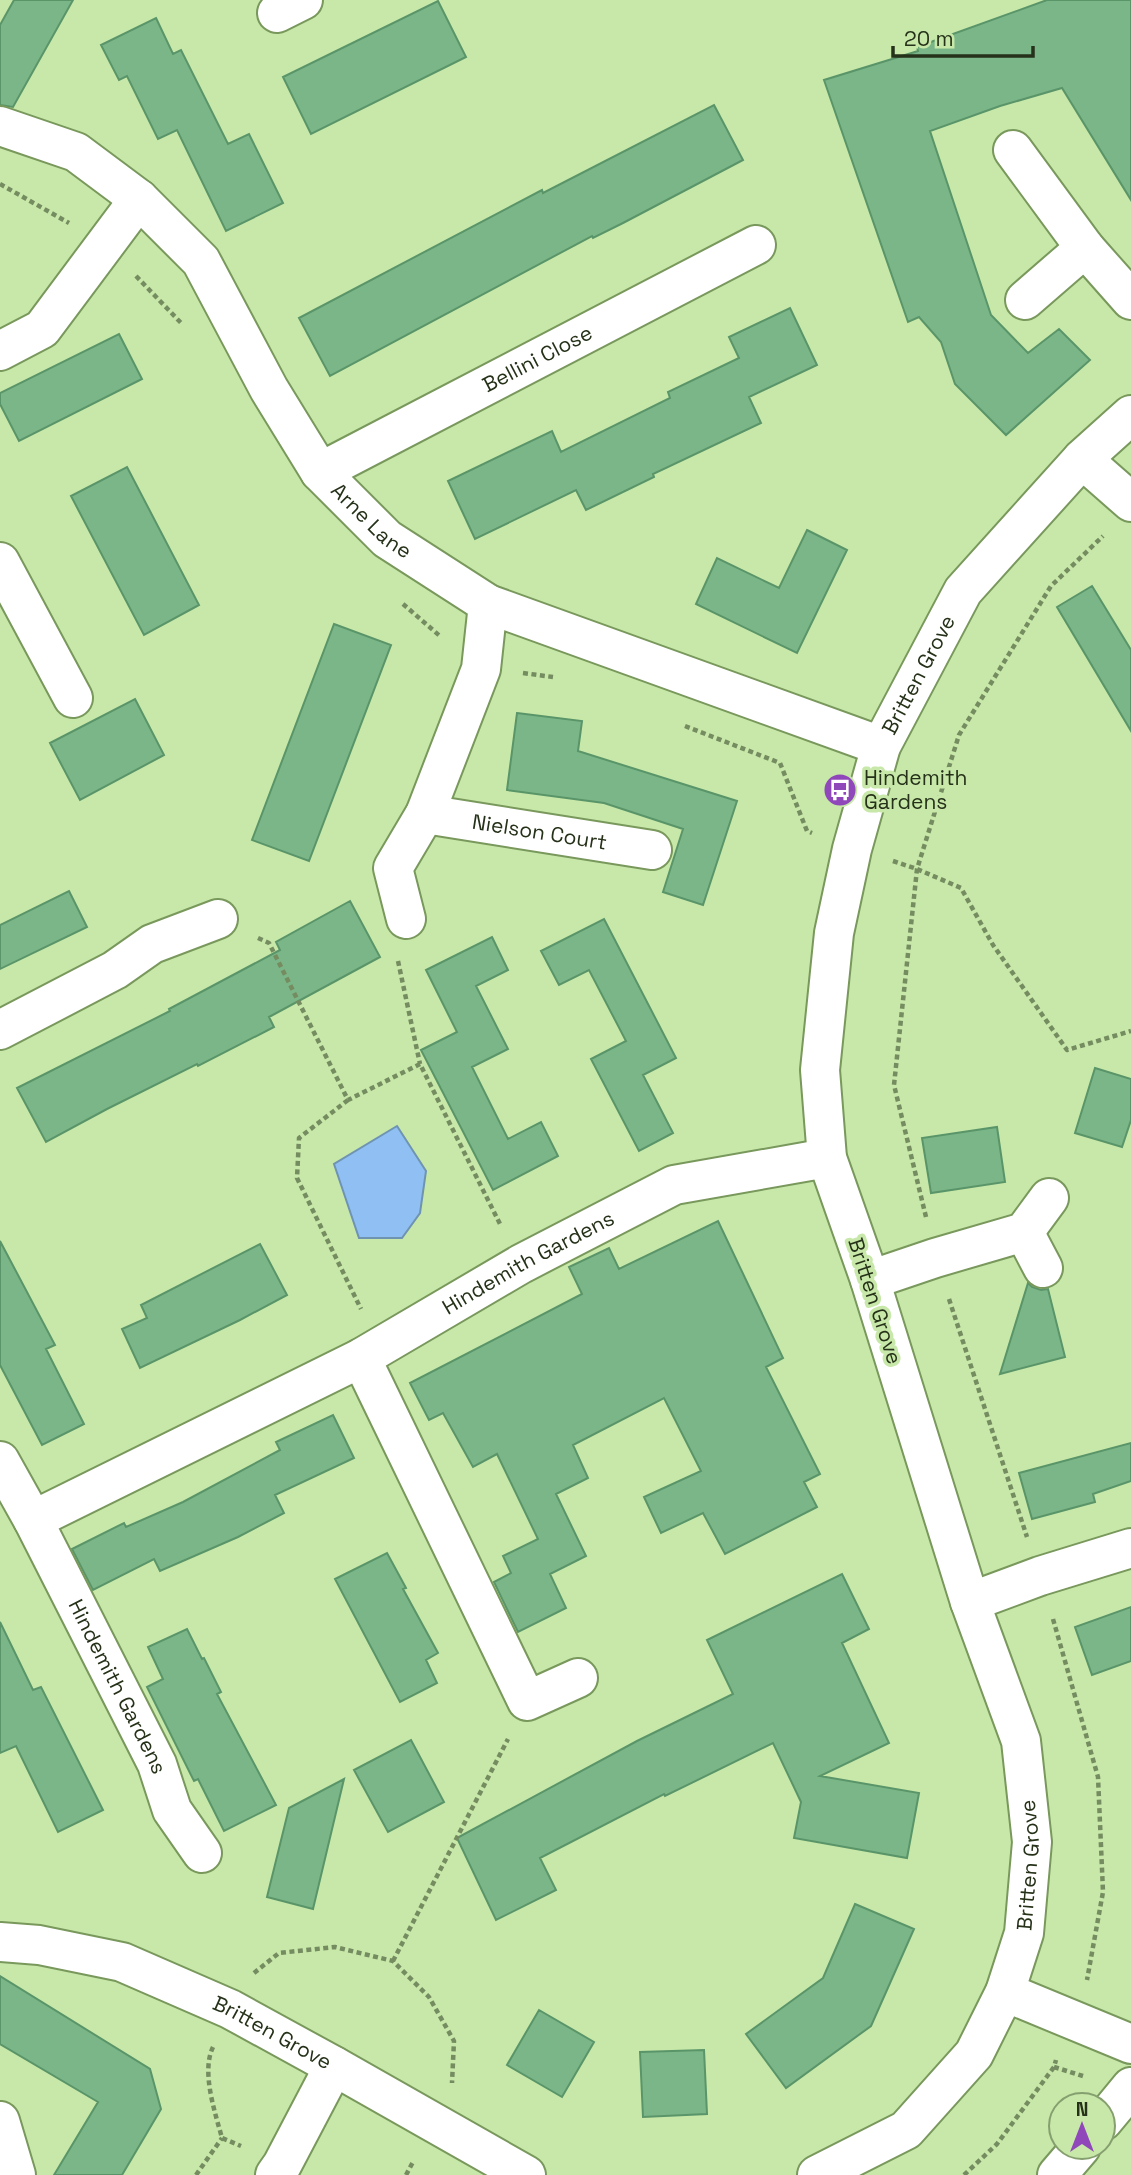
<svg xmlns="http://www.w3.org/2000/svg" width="1131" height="2175" font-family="'Space Grotesk',sans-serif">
	<rect width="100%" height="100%" fill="#c7e8a9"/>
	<path fill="#8fbff3" stroke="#6f94b1" stroke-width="2" d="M 397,1126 L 426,1171 L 420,1213 L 402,1238 L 359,1238 L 334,1164 Z"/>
	<path fill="#7bb688" stroke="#5a9569" stroke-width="2" d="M 14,0 L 73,0 L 13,107 L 0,105 L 0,25 Z
		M 1047,0 L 1131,0 L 1131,200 L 1062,88 L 1000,106 L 930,131 L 991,315 L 1028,353 L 1059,329 L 1090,360 L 1006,435 L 955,384 L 941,342 L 919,317 L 908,322 L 824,80 L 918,51 L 917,47 Z
		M 438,1 L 466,57 L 311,134 L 283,77 Z
		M 156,18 L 173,54 L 181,50 L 228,144 L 249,134 L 283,203 L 226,231 L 177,130 L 158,139 L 127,76 L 119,80 L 101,45 Z
		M 714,105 L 743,160 L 623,223 L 593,238 L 592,236 L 330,376 L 299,318 L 542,190 L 543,193 Z
		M 790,308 L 817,365 L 749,397 L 761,423 L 653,474 L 654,477 L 586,510 L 576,490 L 475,539 L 448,481 L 552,431 L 561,452 L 670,398 L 668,392 L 739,358 L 729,337 Z
		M 119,334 L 142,379 L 19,441 L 0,404 L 0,393 Z
		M 127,467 L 199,605 L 144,635 L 71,496 Z
		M 807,530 L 847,550 L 797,653 L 696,604 L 717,558 L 779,588 Z
		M 1092,586 L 1131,650 L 1131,731 L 1057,607 Z
		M 334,624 L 391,645 L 309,861 L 252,840 Z
		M 135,699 L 164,755 L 80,800 L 50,743 Z
		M 517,713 L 582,721 L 578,751 L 737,801 L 703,905 L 663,892 L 683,829 L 604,803 L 507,790 Z
		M 69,891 L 87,927 L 0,969 L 0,925 Z
		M 350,901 L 380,957 L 269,1017 L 274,1027 L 198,1066 L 197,1064 L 107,1109 L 46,1142 L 17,1088 L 170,1011 L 169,1009 L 280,950 L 276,942 Z
		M 604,919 L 676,1058 L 643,1075 L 673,1133 L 639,1151 L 591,1059 L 626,1041 L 589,970 L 559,985 L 541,951 Z
		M 492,937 L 508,970 L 476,986 L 508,1049 L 472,1067 L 508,1139 L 541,1122 L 558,1156 L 493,1190 L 421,1050 L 457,1032 L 426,970 Z
		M 1095,1068 L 1131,1079 L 1131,1120 L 1122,1147 L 1075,1133 Z
		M 997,1127 L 1005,1182 L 931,1193 L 922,1138 Z
		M 718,1221 L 783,1358 L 766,1367 L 820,1474 L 804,1482 L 817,1507 L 725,1554 L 703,1513 L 661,1533 L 644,1497 L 701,1471 L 664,1398 L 573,1445 L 588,1478 L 556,1494 L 586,1556 L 550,1574 L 566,1608 L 518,1632 L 494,1582 L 511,1573 L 503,1556 L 538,1539 L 497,1454 L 473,1467 L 443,1413 L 429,1420 L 410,1383 L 582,1294 L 569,1267 L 609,1248 L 619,1269 Z
		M 0,1241 L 55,1345 L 46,1349 L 84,1424 L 42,1445 L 0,1365 Z
		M 260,1244 L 287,1295 L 240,1320 L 140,1368 L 122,1329 L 147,1318 L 141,1305 Z
		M 1028,1283 L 1032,1287 L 1041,1290 L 1048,1289 L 1065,1357 L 1000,1374 Z
		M 333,1415 L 354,1458 L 275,1495 L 284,1513 L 238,1537 L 160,1571 L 154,1559 L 93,1590 L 72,1549 L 124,1523 L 126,1527 L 183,1502 L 280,1450 L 276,1442 Z
		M 1131,1443 L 1131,1481 L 1093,1494 L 1095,1502 L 1032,1519 L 1019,1473 Z
		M 387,1553 L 406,1588 L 403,1589 L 438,1653 L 426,1660 L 437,1683 L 400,1702 L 335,1579 Z
		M 842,1574 L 869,1629 L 842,1643 L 889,1743 L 820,1776 L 919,1793 L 907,1858 L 794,1838 L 801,1802 L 773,1743 L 665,1796 L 664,1794 L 540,1858 L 556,1890 L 496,1920 L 457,1838 L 637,1741 L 733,1694 L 707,1640 Z
		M 1131,1607 L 1131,1661 L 1092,1675 L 1075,1627 Z
		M 0,1622 L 33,1690 L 41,1687 L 103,1810 L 58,1832 L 16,1746 L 0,1753 Z
		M 187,1629 L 202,1659 L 204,1658 L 221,1692 L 217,1694 L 276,1805 L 224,1831 L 198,1779 L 194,1781 L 147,1687 L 163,1679 L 148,1647 Z
		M 411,1740 L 444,1802 L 388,1832 L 354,1770 Z
		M 344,1779 L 313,1909 L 267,1897 L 289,1808 Z
		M 855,1904 L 914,1929 L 871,2026 L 786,2088 L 746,2034 L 823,1978 Z
		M 0,1976 L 150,2069 L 161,2109 L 122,2175 L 54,2175 L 98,2102 L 0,2044 Z
		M 539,2010 L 594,2042 L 562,2097 L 507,2065 Z
		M 704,2050 L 707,2114 L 643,2117 L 640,2052 Z"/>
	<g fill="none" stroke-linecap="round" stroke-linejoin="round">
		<defs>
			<g id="minor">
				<path d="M 277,13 L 303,0"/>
				<path id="s1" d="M 0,126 L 76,152 L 139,199 L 201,261 L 269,389 L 320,472 L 387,539 L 488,604 L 881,746"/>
				<path d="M 1013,150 L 1085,248 L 1131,300"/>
				<path d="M 1025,300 L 1085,248"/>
				<path d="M 0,351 L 42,329 L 139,199"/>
				<path d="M 1082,459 L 1131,502"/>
				<path id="s2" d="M 320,472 L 756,245"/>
				<path d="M 0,562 L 73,698"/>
				<path id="s3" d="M 425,814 L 652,850"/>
				<path d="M 406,919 L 393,868 L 425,814 L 481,669 L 488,604"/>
				<path d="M 0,1030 L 115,970 L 152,944 L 218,919"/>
				<path d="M 1024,1232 L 1043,1268"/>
				<path d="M 870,1280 L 935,1258 L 1024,1232 L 1049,1198"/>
				<path d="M 361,1358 L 527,1701 L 578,1678"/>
				<path id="s4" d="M 0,1461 L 33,1520 L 361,1358 L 521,1264 L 674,1185 L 827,1158"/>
				<path id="s5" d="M 33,1520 L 157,1764 L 172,1810 L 202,1853"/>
				<path d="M 970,1602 L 1040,1576 L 1131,1548"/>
				<path id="s6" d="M 0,1942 L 39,1945 L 122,1962 L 230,2009 L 334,2066 L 526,2175"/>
				<path d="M 1005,1992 L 1131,2044"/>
				<path d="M 0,2121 L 16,2175"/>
				<path d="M 1103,2121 L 1131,2087"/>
				<path d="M 275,2175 L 282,2165 L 334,2066"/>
				<path id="s7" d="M 817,2175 L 906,2130 L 974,2054 L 1005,1992 L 1024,1933 L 1032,1842 L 1021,1741 L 970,1602 L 870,1280 L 827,1158 L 820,1070 L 834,933 L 852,849 L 881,746 L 963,591 L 1082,459 L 1131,415"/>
				<path d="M 1057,2175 L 1081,2147"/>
			</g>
		</defs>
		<use href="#minor" stroke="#79985c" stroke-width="42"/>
		<path stroke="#758c60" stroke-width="4.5" stroke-dasharray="5 3.5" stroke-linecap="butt" d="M 0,184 L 69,223
			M 136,276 L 183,325
			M 403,604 L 441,637
			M 523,673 L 553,677
			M 685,726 L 780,763 L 807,831 L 812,833
			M 893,861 L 917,869 L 961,888 L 993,945 L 1067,1050 L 1131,1031
			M 258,938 L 269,943 L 348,1100 L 420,1064 L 501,1226
			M 398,961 L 420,1064
			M 348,1100 L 299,1138 L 297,1178 L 361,1309
			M 926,1217 L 894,1085 L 917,869 L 959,735 L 1051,586 L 1103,536
			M 949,1299 L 1027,1537
			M 1053,1619 L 1098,1777 L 1103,1892 L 1087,1980
			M 393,1961 L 508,1739
			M 254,1973 L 279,1953 L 335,1947 L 393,1961 L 429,1997 L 454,2041 L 452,2083
			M 213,2047 C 201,2072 215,2112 222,2138 L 241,2146
			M 1054,2067 L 1083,2076
			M 196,2175 L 222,2138
			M 406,2175 L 414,2160
			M 964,2175 L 997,2144 L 1054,2067 L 1056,2060"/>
		<use href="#minor" stroke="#fff" stroke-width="38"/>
	</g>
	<defs>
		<symbol id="bus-disc" viewBox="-11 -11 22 22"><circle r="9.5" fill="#8f47ba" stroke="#c7e8a9"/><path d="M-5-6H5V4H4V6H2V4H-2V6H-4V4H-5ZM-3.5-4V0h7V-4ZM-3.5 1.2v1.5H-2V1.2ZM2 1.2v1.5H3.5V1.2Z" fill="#fff"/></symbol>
	</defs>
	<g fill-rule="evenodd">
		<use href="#bus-disc" x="821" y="771" width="38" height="38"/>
	</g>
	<g text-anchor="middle" stroke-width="7" stroke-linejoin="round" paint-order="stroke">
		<g font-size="21" fill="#253118" stroke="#c7e8a9">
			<text dy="7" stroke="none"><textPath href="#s2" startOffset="245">Bellini Close</textPath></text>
			<text dy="7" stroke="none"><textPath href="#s1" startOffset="560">Arne Lane</textPath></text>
			<text dy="7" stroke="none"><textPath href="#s7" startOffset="1640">Britten Grove</textPath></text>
			<text dy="7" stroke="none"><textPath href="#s3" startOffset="116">Nielson Court</textPath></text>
			<text dy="7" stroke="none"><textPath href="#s4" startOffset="626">Hindemith Gardens</textPath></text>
			<text transform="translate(875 1301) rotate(72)" y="7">Britten Grove</text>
			<text dy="7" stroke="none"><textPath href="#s5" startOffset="187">Hindemith Gardens</textPath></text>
			<text dy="7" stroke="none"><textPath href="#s7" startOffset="401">Britten Grove</textPath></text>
			<text dy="7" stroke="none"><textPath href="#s6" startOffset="290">Britten Grove</textPath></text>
		</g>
		<g font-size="21" fill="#253118" stroke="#c7e8a9" text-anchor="start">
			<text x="864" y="785">Hindemith<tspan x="864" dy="24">Gardens</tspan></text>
		</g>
	</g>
	<g transform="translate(1082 2126)"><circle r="33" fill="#c7e8a9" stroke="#869f6f" stroke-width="2"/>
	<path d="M0-5L12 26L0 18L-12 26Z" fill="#8f47ba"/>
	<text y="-10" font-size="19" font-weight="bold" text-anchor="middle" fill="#253118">N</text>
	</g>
	<path d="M893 46v10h140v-10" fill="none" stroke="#253118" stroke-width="3.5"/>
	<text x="904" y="46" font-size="21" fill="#253118" stroke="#c7e8a9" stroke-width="5" paint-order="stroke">20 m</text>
</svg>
